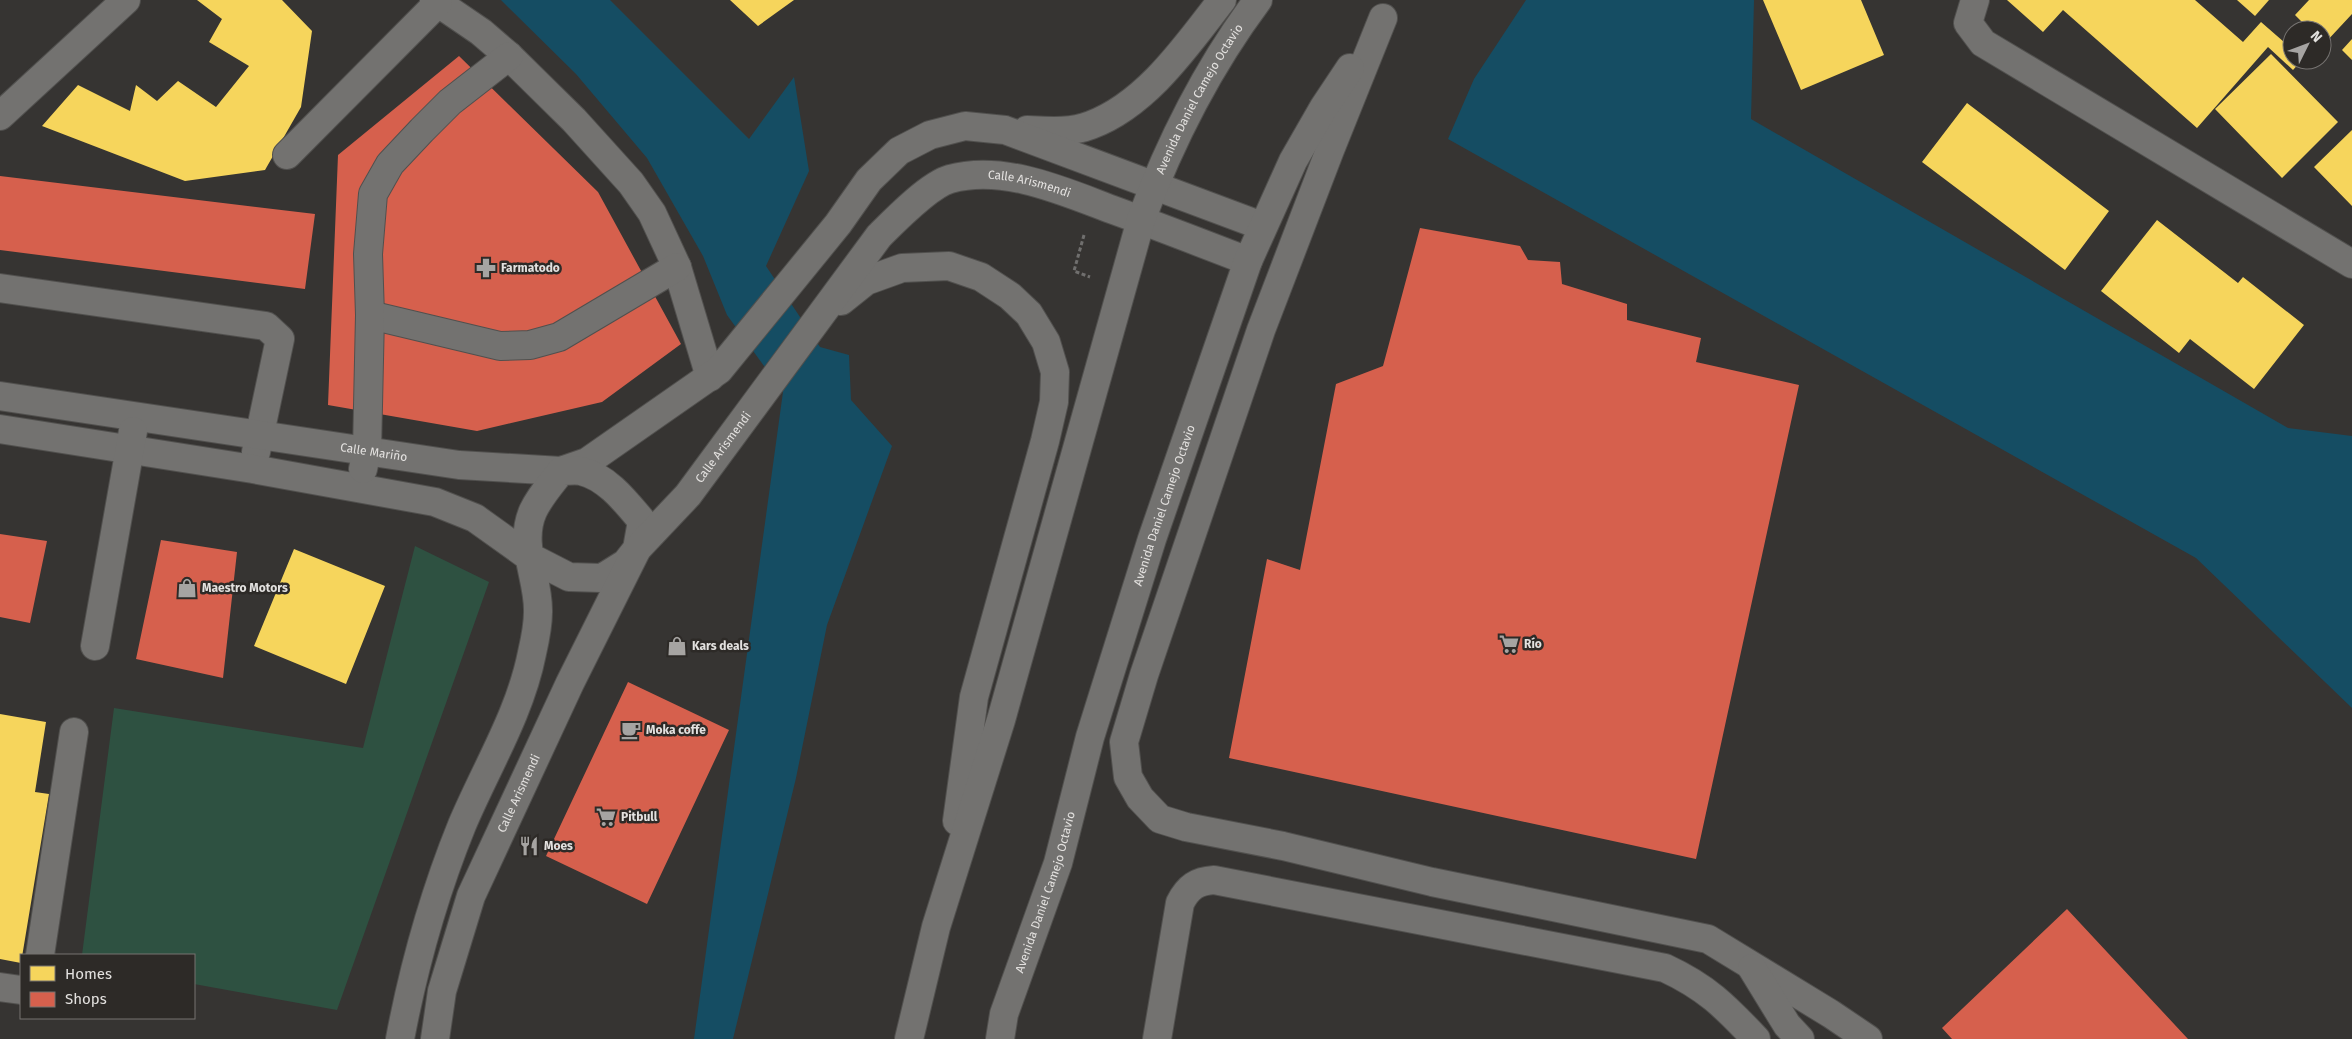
<svg xmlns="http://www.w3.org/2000/svg" width="2352" height="1039" font-family="'Fira Sans',sans-serif">
	<rect width="100%" height="100%" fill="#363432"/>
	<path fill="#2e5141" d="M 415,546 L 489,582 L 337,1010 L 194,984 L 194,955 L 82,955 L 114,708 L 363,748 Z"/>
	<path fill="#154d63" d="M 501,0 L 610,0 L 749,139 L 794,77 L 809,171 L 766,266 L 820,347 L 849,355 L 851,400 L 892,446 L 827,625 L 796,778 L 733,1039 L 694,1039 L 783,392 L 727,315 L 703,256 L 647,158 L 576,74 Z
		M 1526,0 L 1754,0 L 1751,119 L 2288,428 L 2352,436 L 2352,708 L 2196,558 L 1448,139 L 1474,79 Z"/>
	<path fill="#f6d55c" d="M 197,0 L 282,0 L 312,31 L 301,107 L 265,170 L 185,181 L 42,126 L 78,85 L 130,111 L 136,85 L 157,101 L 178,81 L 216,107 L 249,66 L 209,42 L 222,19 Z
		M 730,0 L 794,0 L 758,26 Z
		M 1763,0 L 1861,0 L 1884,55 L 1801,90 Z
		M 2007,0 L 2195,0 L 2243,42 L 2261,22 L 2292,49 L 2292,60 L 2302,60 L 2293,70 L 2268,47 L 2197,128 L 2063,10 L 2043,32 Z
		M 2237,0 L 2269,0 L 2255,16 Z
		M 2309,0 L 2352,0 L 2352,14 L 2325,43 L 2322,41 L 2322,30 L 2310,30 L 2295,15 Z
		M 2352,39 L 2352,60 L 2342,50 Z
		M 2271,54 L 2338,122 L 2282,178 L 2215,109 Z
		M 1967,103 L 2109,211 L 2065,270 L 1922,162 Z
		M 2352,130 L 2352,206 L 2314,167 Z
		M 2157,220 L 2238,283 L 2243,277 L 2304,325 L 2254,389 L 2190,339 L 2179,353 L 2101,291 Z
		M 294,549 L 385,586 L 346,684 L 254,646 Z
		M 0,714 L 46,722 L 35,792 L 49,794 L 21,963 L 0,959 Z"/>
	<path fill="#d6604d" d="M 459,56 L 598,192 L 681,344 L 602,402 L 477,431 L 328,405 L 338,155 Z
		M 0,176 L 315,214 L 305,289 L 0,250 Z
		M 1420,228 L 1520,246 L 1528,260 L 1560,262 L 1562,284 L 1627,304 L 1627,320 L 1701,338 L 1696,362 L 1799,385 L 1696,859 L 1229,758 L 1267,559 L 1300,570 L 1336,384 L 1383,366 Z
		M 0,534 L 47,541 L 30,623 L 0,617 Z
		M 161,540 L 237,552 L 223,678 L 136,659 Z
		M 628,682 L 729,730 L 647,904 L 546,856 Z
		M 2067,909 L 2188,1039 L 1952,1039 L 1942,1028 Z"/>
	<g fill="none" stroke-linecap="round" stroke-linejoin="round">
		<defs>
			<g id="minor">
				<path d="M 434,0 L 481,32 L 509,56 L 574,120 L 631,183 L 652,213 L 677,267 L 710,377"/>
				<path d="M 1975,0 L 1968,23 L 1983,43 L 2352,264"/>
				<path d="M 1383,18 L 1330,150 L 1261,330 L 1144,675 L 1124,742 L 1128,777 L 1140,798 L 1160,819 L 1186,827 L 1283,846 L 1432,882 L 1708,939 L 1831,1014 L 1868,1039"/>
				<path d="M 0,116 L 126,0"/>
				<path d="M 1027,130 C 1048,131 1071,133 1091,125 C 1147,104 1187,45 1222,0"/>
				<path d="M 287,155 L 438,3"/>
				<path d="M 0,288 L 266,326 L 280,339 L 256,452"/>
				<path d="M 841,301 L 866,281 L 902,268 L 949,266 L 981,277 L 1010,296 L 1029,314 L 1046,342 L 1055,372 L 1054,402 L 1045,441 L 974,697 L 957,821"/>
				<path d="M 370,315 L 500,346 L 530,345 L 559,337 L 677,267"/>
				<path id="s1" d="M 0,396 L 459,465 L 561,471 L 587,462 L 719,370 L 838,224 L 869,180 L 899,151 L 930,135 L 965,126 L 1005,130 L 1262,226"/>
				<path d="M 0,429 L 253,469 L 435,502 L 475,518 L 528,556 L 569,577 L 602,578 L 626,563 L 637,549 L 642,521 C 626,502 607,477 581,471 C 575,470 568,471 561,471 C 551,484 540,496 533,511 C 518,545 539,578 538,612 C 538,625 535,640 532,653 C 520,714 486,768 462,825 C 434,894 414,965 400,1039"/>
				<path d="M 363,469 L 367,451 L 370,315 L 368,254 L 373,194 L 390,164 L 422,130 L 450,102 L 509,56"/>
				<path d="M 95,646 L 133,431"/>
				<path d="M 40,955 L 74,732"/>
				<path d="M 1752,968 L 1787,1025 L 1800,1039"/>
				<path d="M 0,987 L 21,990"/>
				<path id="s2" d="M 435,1039 L 442,991 L 471,896 L 570,683 L 637,549 L 688,495 L 879,236 C 895,220 929,185 950,179 C 1005,164 1065,192 1116,211 C 1160,227 1204,244 1248,261"/>
				<path id="s3" d="M 909,1039 L 936,927 L 1001,720 L 1141,220 C 1170,142 1208,67 1258,0"/>
				<path id="s4" d="M 1000,1039 L 1004,1014 L 1058,863 L 1090,737 L 1152,539 L 1248,261 L 1293,161 L 1324,107 L 1350,68"/>
				<path d="M 1157,1039 L 1180,903 C 1188,887 1197,881 1214,880 L 1665,968 C 1706,987 1725,1006 1756,1039"/>
			</g>
		</defs>
		<use href="#minor" stroke="#51504e" stroke-width="30"/>
		<path stroke="#706f6e" stroke-width="3" stroke-dasharray="4 2.5" stroke-linecap="butt" d="M 1084,235 L 1074,271 L 1090,277"/>
		<use href="#minor" stroke="#737270" stroke-width="28"/>
	</g>
	<defs>
		<symbol id="pharmacy-bare" viewBox="-9 -9 18 18"><path d="M-2-6h4v4h4v4h-4v4h-4v-4h-4v-4h4Z" fill="#a6a4a2" stroke="#2d2a27" stroke-width="2.5" paint-order="stroke"/></symbol>
		<symbol id="shop-bare" viewBox="-9 -9 18 18"><path d="M-5-2.5h2.3a2.7 3.5 0 0 1 5.4 0H5L5.5 6h-11ZM-1.5-2.5h3a1.5 2.3 0 0 0-3 0Z" fill="#a6a4a2" stroke="#2d2a27" stroke-width="2.5" paint-order="stroke"/></symbol>
		<symbol id="supermarket-bare" viewBox="-9 -9 18 18"><path d="M-6-5.5h2.5l.6 2H6L4.5 2H-2.5L-4.4-4H-6ZM-1.5 3.2a1.3 1.3 0 1 0 .1 0ZM3 3.2a1.3 1.3 0 1 0 .1 0Z" fill="#a6a4a2" stroke="#2d2a27" stroke-width="2.5" paint-order="stroke"/></symbol>
		<symbol id="cafe-bare" viewBox="-9 -9 18 18"><path d="M-5.5-4.5H6V0H3Q3 3.5 0 3.5H-2.5Q-5.5 3.5-5.5 0ZM3-3.2v2h1.7v-2ZM-6 4.5H4V6H-6Z" fill="#a6a4a2" stroke="#2d2a27" stroke-width="2.5" paint-order="stroke"/></symbol>
		<symbol id="restaurant-bare" viewBox="-9 -9 18 18"><path d="M-5-6h1v4h1v-4h1v4h1v-4h1v5L-1.5 .5V6h-2V.5L-5-1ZM5-6V6H3V1.5H1.5Q1.5-4 5-6Z" fill="#a6a4a2" stroke="#2d2a27" stroke-width="2.5" paint-order="stroke"/></symbol>
	</defs>
	<g fill-rule="evenodd">
		<use href="#pharmacy-bare" x="472" y="254" width="28" height="28"/>
		<use href="#shop-bare" x="173" y="574" width="28" height="28"/>
		<use href="#supermarket-bare" x="1495" y="630" width="28" height="28"/>
		<use href="#shop-bare" x="663" y="632" width="28" height="28"/>
		<use href="#cafe-bare" x="617" y="716" width="28" height="28"/>
		<use href="#supermarket-bare" x="592" y="803" width="28" height="28"/>
		<use href="#restaurant-bare" x="515" y="832" width="28" height="28"/>
	</g>
	<g text-anchor="middle" stroke-width="5" stroke-linejoin="round" paint-order="stroke">
		<g font-size="12" fill="#e3e1df" stroke="#2d2a27">
			<text dy="4" stroke="none"><textPath href="#s3" startOffset="986">Avenida Daniel Camejo Octavio</textPath></text>
			<text dy="4" stroke="none"><textPath href="#s2" startOffset="1101">Calle Arismendi</textPath></text>
			<text dy="4" stroke="none"><textPath href="#s2" startOffset="666">Calle Arismendi</textPath></text>
			<text dy="4" stroke="none"><textPath href="#s1" startOffset="378">Calle Mariño</textPath></text>
			<text dy="4" stroke="none"><textPath href="#s4" startOffset="559">Avenida Daniel Camejo Octavio</textPath></text>
			<text dy="4" stroke="none"><textPath href="#s2" startOffset="261">Calle Arismendi</textPath></text>
			<text dy="4" stroke="none"><textPath href="#s4" startOffset="154">Avenida Daniel Camejo Octavio</textPath></text>
		</g>
		<g font-size="12" font-weight="bold" fill="#e3e1df" stroke="#2d2a27" text-anchor="start">
			<text x="501" y="272">Farmatodo</text>
			<text x="202" y="592">Maestro Motors</text>
			<text x="1524" y="648">Río</text>
			<text x="692" y="650">Kars deals</text>
			<text x="646" y="734">Moka coffe</text>
			<text x="621" y="821">Pitbull</text>
			<text x="544" y="850">Moes</text>
		</g>
	</g>
	<rect x="20" y="954" width="175" height="65" fill="#2d2a27" stroke="#767371"/>
	<rect x="30" y="966" width="25" height="15" fill="#f6d55c" stroke="#767371"/>
	<text x="65" y="979" font-size="15" fill="#e3e1df">Homes</text>
	<rect x="30" y="992" width="25" height="15" fill="#d6604d" stroke="#767371"/>
	<text x="65" y="1004" font-size="15" fill="#e3e1df">Shops</text>
	<g transform="translate(2307 45) rotate(48)"><circle r="24" fill="#2d2a27" stroke="#767371"/>
	<path d="M0-4L9 19L0 12L-9 19Z" fill="#a6a4a2"/>
	<text y="-8" font-size="14" font-weight="bold" text-anchor="middle" fill="#e3e1df">N</text>
	</g>
</svg>
